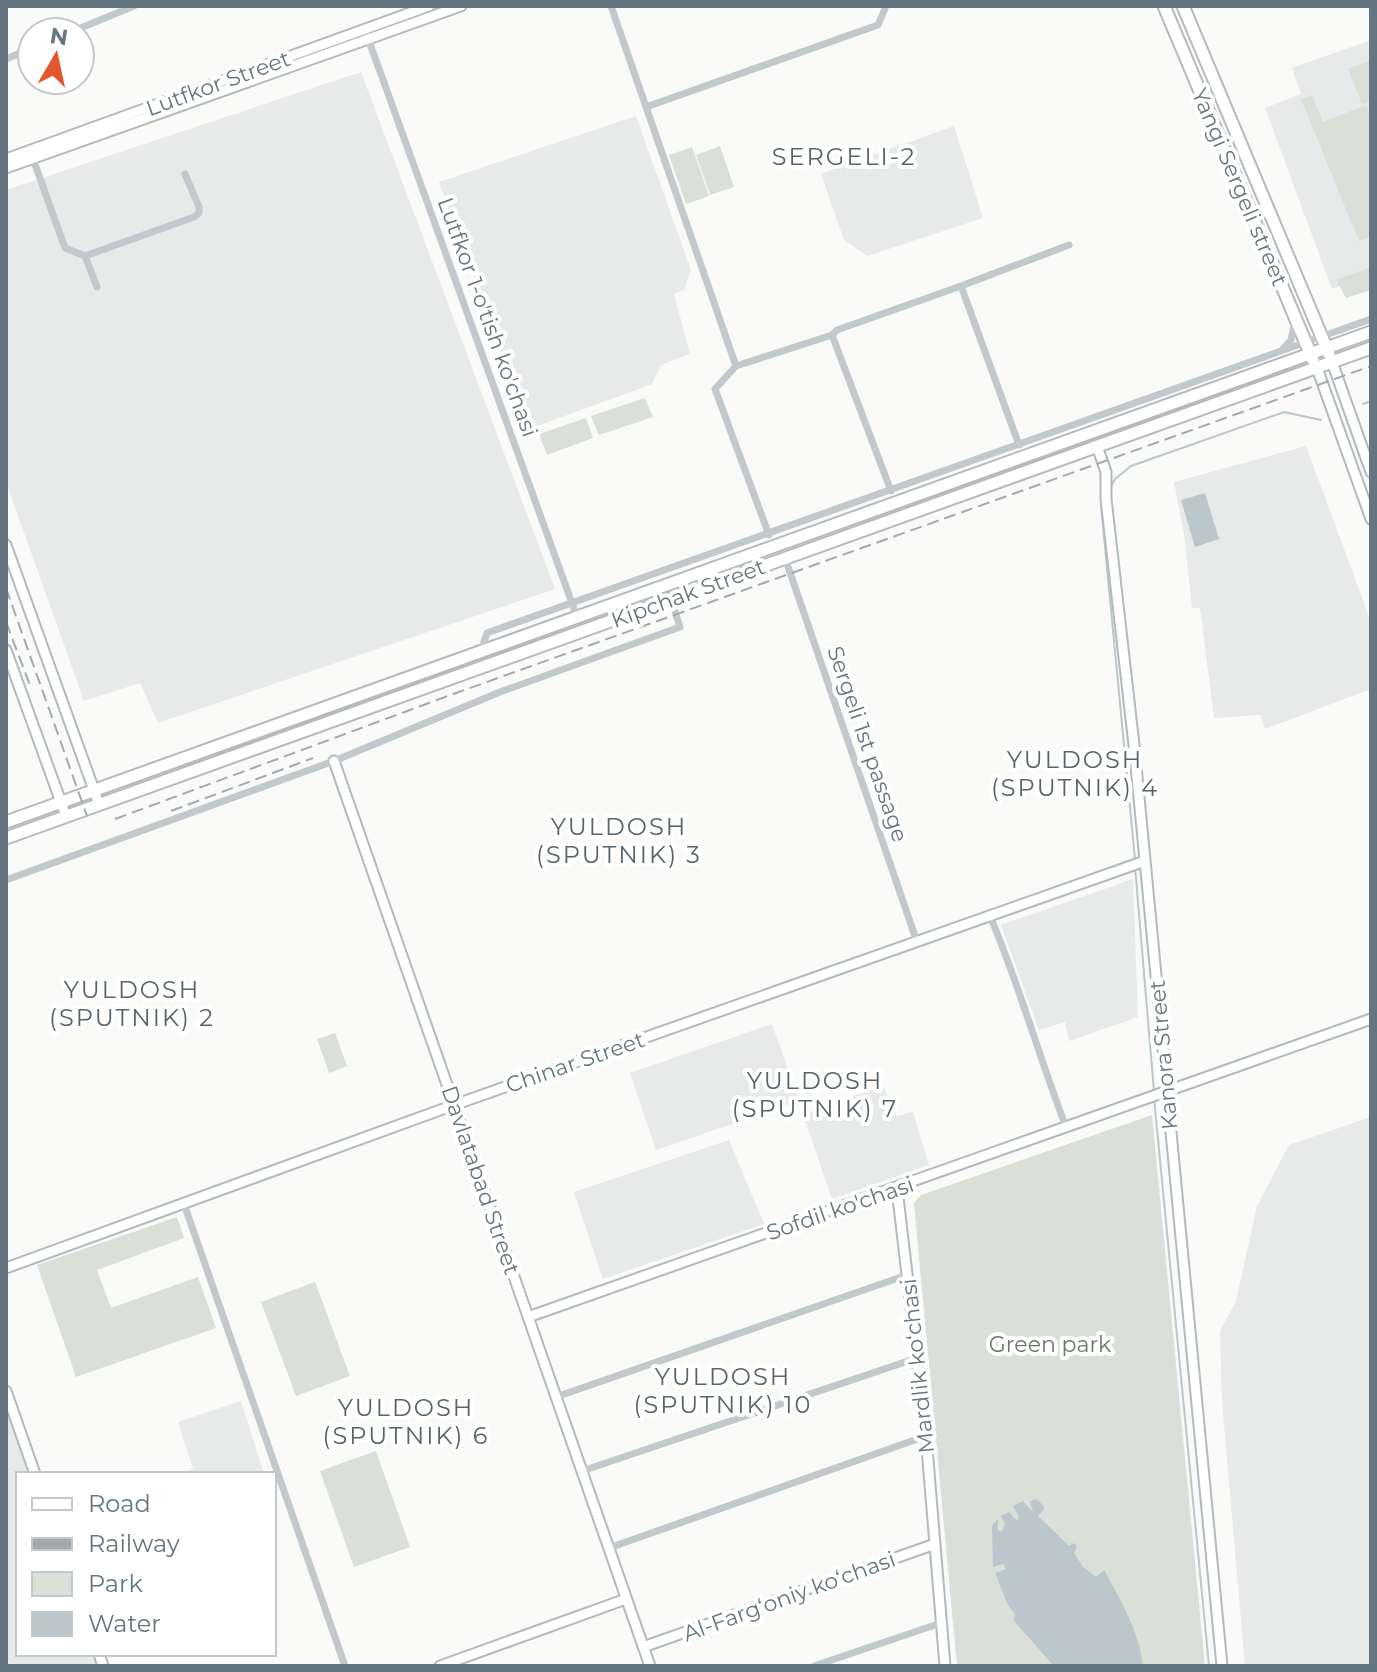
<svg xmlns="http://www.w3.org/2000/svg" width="1377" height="1672" font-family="Montserrat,sans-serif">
	<rect width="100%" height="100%" fill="#fafaf8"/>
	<path fill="#e8e9e9" d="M 1371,40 L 1371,274 L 1332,289 L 1265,108 L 1301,94 L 1292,68 Z
		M 361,72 L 555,589 L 158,723 L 140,683 L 84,701 L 6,482 L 6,190 Z
		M 636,116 L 691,270 L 684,290 L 674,294 L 690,354 L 661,365 L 652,384 L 529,429 L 439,182 Z
		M 954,126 L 983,218 L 867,256 L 844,240 L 821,174 Z
		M 1306,446 L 1371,622 L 1371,689 L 1265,729 L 1260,715 L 1214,718 L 1200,608 L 1192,608 L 1184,534 L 1174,482 Z
		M 1133,879 L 1138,1017 L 1069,1041 L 1065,1022 L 1039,1030 L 1001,925 Z
		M 772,1024 L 799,1101 L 656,1150 L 630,1073 Z
		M 883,1086 L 897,1116 L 913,1112 L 929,1165 L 832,1199 L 803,1114 Z
		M 1371,1117 L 1371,1666 L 1245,1666 L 1222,1402 L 1220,1331 L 1236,1301 L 1257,1206 L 1289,1145 Z
		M 729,1140 L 764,1224 L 603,1279 L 574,1192 Z
		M 241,1401 L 264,1474 L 178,1474 L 193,1469 L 178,1422 Z
		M 6,1408 L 30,1474 L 18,1474 L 18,1654 L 94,1654 L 98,1666 L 6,1666 Z"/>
	<path fill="#dadfd7" d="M 1371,60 L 1371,101 L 1362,104 L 1348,69 Z
		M 1312,95 L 1323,122 L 1366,105 L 1371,117 L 1371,236 L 1359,241 L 1301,99 Z
		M 720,146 L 734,187 L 710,195 L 696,155 Z
		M 692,147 L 709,196 L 686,204 L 669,155 Z
		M 1371,267 L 1371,290 L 1346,298 L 1336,280 Z
		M 645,398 L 653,417 L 599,435 L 591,416 Z
		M 586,418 L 593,438 L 547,455 L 539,434 Z
		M 335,1033 L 347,1066 L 329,1073 L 317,1039 Z
		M 1152,1115 L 1205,1666 L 957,1666 L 914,1203 L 921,1195 Z
		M 177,1217 L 184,1238 L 97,1270 L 111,1308 L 198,1277 L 216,1328 L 76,1377 L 37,1265 Z
		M 315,1282 L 350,1376 L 296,1396 L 261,1302 Z
		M 376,1451 L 410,1547 L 354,1567 L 320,1471 Z"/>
	<path fill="#bbc7cb" d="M 1205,493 L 1219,539 L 1195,547 L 1181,500 Z
		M 1037,1499 L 1045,1508 L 1038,1516 L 1069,1546 L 1074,1543 L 1077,1547 L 1074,1553 L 1083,1567 L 1096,1577 L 1104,1570 C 1121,1601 1139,1631 1143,1666 L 1054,1666 L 1014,1621 L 1015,1614 L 1008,1605 L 995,1573 L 1006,1569 L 1003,1564 L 993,1567 L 992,1526 L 998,1519 L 998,1530 L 1002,1532 L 1005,1524 L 1001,1516 L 1009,1512 L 1017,1521 L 1019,1517 L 1013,1506 L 1023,1501 L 1033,1513 L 1030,1501 Z"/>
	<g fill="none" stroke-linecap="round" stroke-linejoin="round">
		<path stroke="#bbc7cb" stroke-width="2" d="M 1363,404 L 1371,401
			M 1110,488 L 1115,479 L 1131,466 L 1284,412 L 1321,420
			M 1103,501 L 1101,505 L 1135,860
			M 1135,867 L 1154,1091
			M 1154,1098 L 1209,1666"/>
		<defs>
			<path id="secondary" d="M 6,159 L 429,6
				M 6,168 L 461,6
				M 1332,362 L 1371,472
				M 1317,368 L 1371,519
				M 1097,446 L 1106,472 L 1106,499 L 1134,745 L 1222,1666
				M 6,545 L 99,804
				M 6,650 L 66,816
				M 334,761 L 650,1666
				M 897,1189 L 926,1436 L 945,1666
				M 6,1268 L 454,1105 L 1145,861
				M 528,1317 L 1371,1019
				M 6,1391 L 35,1474
				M 643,1647 L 935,1544
				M 99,1654 L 103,1666
				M 440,1666 L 626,1599"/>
			<path id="primary" d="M 1164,6 L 1313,360
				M 1183,6 L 1329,354
				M 6,822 L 1371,332
				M 6,838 L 1371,348"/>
		</defs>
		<use href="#secondary" stroke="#b3babf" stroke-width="13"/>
		<use href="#primary" stroke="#b5babe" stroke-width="15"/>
		<path stroke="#c3c8cc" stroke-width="7" d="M 611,6 L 736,366
			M 365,30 L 577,617
			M 71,32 L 134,6
			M 6,59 L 32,48
			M 646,107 L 878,25 L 886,6
			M 32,156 L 65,248 L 85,256 L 97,287
			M 85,256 L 194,217 L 199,213 L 199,207 L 185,174
			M 961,286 L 1069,245
			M 1283,349 L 1291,340 L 1295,321
			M 891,491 L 832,335 L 837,330 L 961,286 L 1019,445
			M 769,535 L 715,389 L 736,366 L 832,335
			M 785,558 L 917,942
			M 481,651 L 487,633 L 1371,319
			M 6,880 L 334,761 L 500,692 L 680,627 L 671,599
			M 990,916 C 1019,984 1039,1057 1066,1127
			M 184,1204 L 345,1666
			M 556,1397 L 907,1275
			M 582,1471 L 917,1358
			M 609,1548 L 926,1436
			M 814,1666 L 941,1623"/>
		<use href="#secondary" stroke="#fff" stroke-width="9"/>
		<use href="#primary" stroke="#fff" stroke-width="11"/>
		<path stroke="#a2aab0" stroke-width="2" stroke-dasharray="12 6" stroke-linecap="butt" d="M 6,588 L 87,816
			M 6,622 L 31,688
			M 171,811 L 313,758
			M 115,819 L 456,693 L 1371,366"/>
	</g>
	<g text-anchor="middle" stroke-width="8" stroke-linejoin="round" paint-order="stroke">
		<g font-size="22" fill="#657683" stroke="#fff">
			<text transform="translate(218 83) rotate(-20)" y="8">Lutfkor Street</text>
			<text transform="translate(1240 187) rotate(67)" y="8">Yangi Sergeli street</text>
			<text transform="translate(488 317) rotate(70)" y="8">Lutfkor 1-o'tish ko'chasi</text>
			<text transform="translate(688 593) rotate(-20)" y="8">Kipchak Street</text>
			<text transform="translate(868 744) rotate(71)" y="8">Sergeli 1st passage</text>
			<text transform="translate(1163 1055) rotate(-95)" y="8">Kanora Street</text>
			<text transform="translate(575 1062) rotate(-19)" y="8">Chinar Street</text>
			<text transform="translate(481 1180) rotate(71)" y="8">Davlatabad Street</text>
			<text transform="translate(840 1208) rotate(-19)" y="8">Sofdil ko'chasi</text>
			<text transform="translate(917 1366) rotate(-96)" y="8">Mardlik ko‘chasi</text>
			<text transform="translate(789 1596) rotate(-20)" y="8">Al-Farg‘oniy ko‘chasi</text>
		</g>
		<g font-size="22" fill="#687a64" stroke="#fff">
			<text x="1050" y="1352">Green park</text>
		</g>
		<g font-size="24" letter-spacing="2" fill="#57646e" stroke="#fff">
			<text x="844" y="165">SERGELI-2</text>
			<text x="1075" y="768">YULDOSH<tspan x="1075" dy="28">(SPUTNIK) 4</tspan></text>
			<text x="619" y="835">YULDOSH<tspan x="619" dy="28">(SPUTNIK) 3</tspan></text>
			<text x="132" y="998">YULDOSH<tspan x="132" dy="28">(SPUTNIK) 2</tspan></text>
			<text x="815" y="1089">YULDOSH<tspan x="815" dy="28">(SPUTNIK) 7</tspan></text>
			<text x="723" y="1385">YULDOSH<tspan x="723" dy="28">(SPUTNIK) 10</tspan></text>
			<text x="406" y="1416">YULDOSH<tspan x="406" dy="28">(SPUTNIK) 6</tspan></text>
		</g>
	</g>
	<rect width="1377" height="1672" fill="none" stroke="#657683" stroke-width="16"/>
	<rect x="16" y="1472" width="260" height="184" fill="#ffffff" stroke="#c1c8cd" stroke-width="2"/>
	<rect x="32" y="1498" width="40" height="12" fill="#ffffff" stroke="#c1c8cd" stroke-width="2"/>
	<text x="88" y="1512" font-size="24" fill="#657683">Road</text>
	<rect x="32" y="1538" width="40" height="12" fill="#a2aab0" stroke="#c1c8cd" stroke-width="2"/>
	<text x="88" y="1552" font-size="24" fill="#657683">Railway</text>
	<rect x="32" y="1572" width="40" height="24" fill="#dadfd7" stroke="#c1c8cd" stroke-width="2"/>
	<text x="88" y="1592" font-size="24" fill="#657683">Park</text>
	<rect x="32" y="1612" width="40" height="24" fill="#bbc7cb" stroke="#c1c8cd" stroke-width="2"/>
	<text x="88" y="1632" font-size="24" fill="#657683">Water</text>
	<g transform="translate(56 56) rotate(9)"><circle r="38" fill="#ffffff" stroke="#c1c8cd" stroke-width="2"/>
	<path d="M0-6L14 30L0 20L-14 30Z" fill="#e4572e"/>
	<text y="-12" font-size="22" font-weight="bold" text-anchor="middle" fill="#657683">N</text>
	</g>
</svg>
